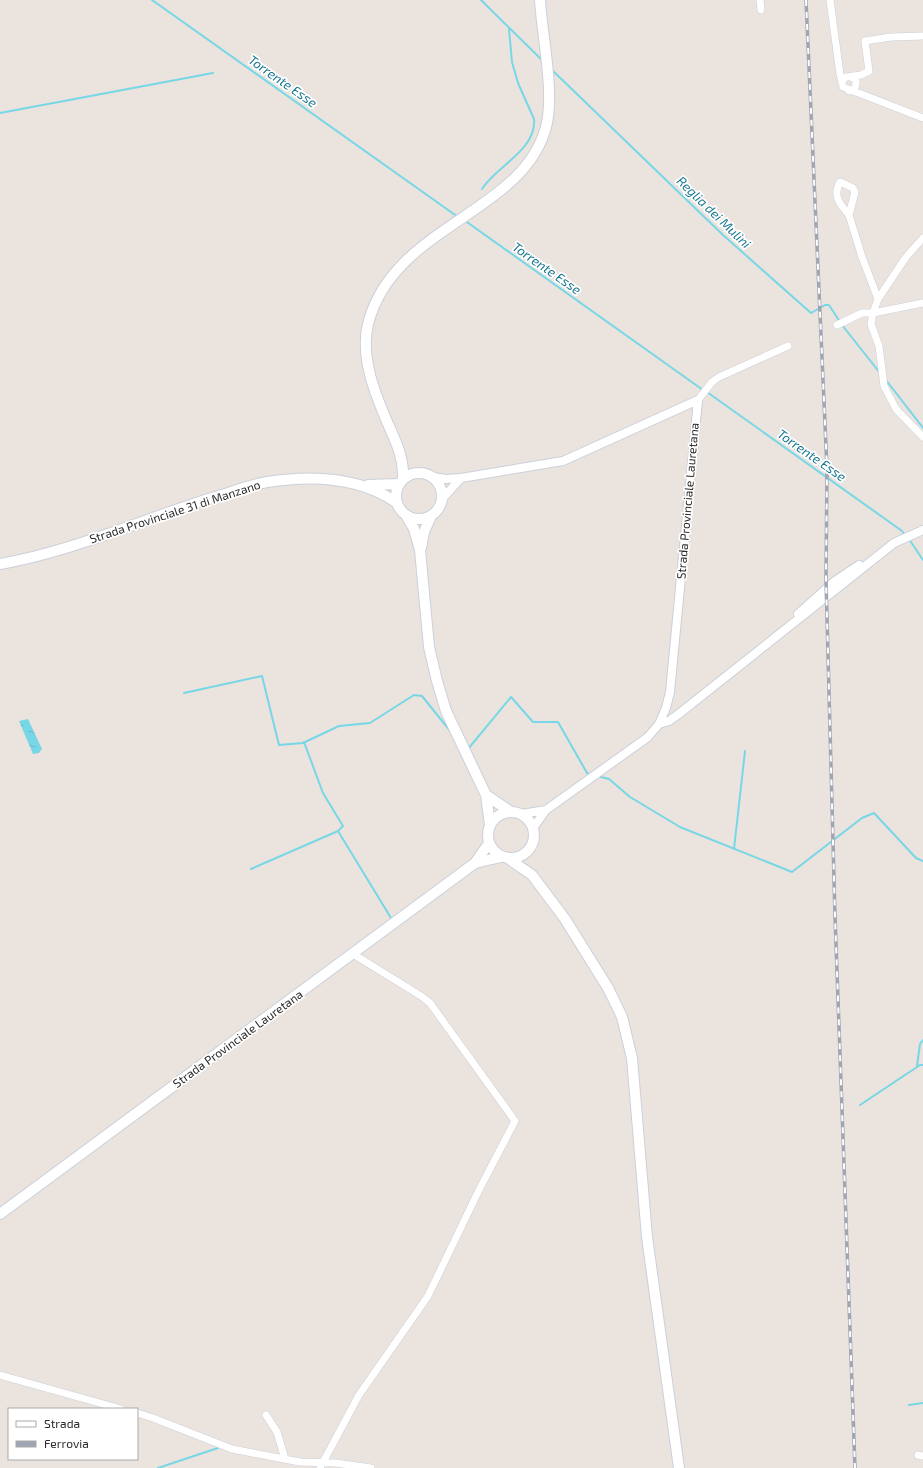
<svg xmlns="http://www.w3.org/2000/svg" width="923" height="1468" font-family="'Exo 2',sans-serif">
	<defs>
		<pattern id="water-ripples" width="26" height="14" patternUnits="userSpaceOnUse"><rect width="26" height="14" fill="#77d7e6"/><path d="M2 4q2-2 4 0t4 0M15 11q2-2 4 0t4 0" fill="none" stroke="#67b9c5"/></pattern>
	</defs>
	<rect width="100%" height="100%" fill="#ebe3dd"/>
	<path fill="url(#water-ripples)" d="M 28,719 L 42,749 L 39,753 L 33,754 L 19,721 Z"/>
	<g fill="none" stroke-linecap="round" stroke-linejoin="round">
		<path stroke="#77d7e6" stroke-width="2" d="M 152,0 L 458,217
			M 481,0 L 543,61
			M 551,69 L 723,235 L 811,313 L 825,305 L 829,305 L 840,322
			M 0,113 L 213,73
			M 482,189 C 495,167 537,150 534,119 L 518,83 L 512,62 L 509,29
			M 464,220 L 703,390
			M 842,325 L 880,373
			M 886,380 L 923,428
			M 707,392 L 902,531 L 906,536
			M 909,539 L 923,560
			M 184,693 L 262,676 L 279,745 L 303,743 L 339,726 L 370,723 L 414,695 L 422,696 L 451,732
			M 468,749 L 511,697 L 533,722 L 558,722 L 587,773 L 591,775
			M 597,776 L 609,779 L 630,797 L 680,827 L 792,872 L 862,818 L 874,813 L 916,858 L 923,861
			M 338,831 L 391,918
			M 734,849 L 745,751
			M 251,869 L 338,831 L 343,826 L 323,793 L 304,742
			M 917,1066 L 920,1044 L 923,1040
			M 860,1105 L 920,1065 L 923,1065
			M 909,1405 L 923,1403
			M 158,1468 L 218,1448"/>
		<defs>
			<path id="minor" d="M 760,0 L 761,10
				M 830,0 L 840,74 L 843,87 L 923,118
				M 842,81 L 846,77 L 861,75 L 869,71 L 865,41 L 891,37 L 923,36
				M 849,91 L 854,89 L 856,85 L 856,80 L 851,77
				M 849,215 C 840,204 832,196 840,182 L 853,188 L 855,192 L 849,215 L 862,257 L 878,299
				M 923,238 L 906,257 L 878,299 L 873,313 L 871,324 L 879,346 L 884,386 L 896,409 L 923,437
				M 837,325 L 862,313 L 873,313 L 923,303
				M 698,400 L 712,382 L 719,377 L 788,346
				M 0,1375 L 121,1409
				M 137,1413 L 153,1418 L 232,1449 L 300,1462 L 335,1463 L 371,1468
				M 266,1415 L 277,1432 L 285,1459
				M 918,1455 L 923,1456
				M 320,1468 L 359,1395 L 428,1296 L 479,1190 L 515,1121 L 430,1003 L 421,996 L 353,954"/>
			<path id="tertiary" d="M 433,477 L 445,479 L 461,478 L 563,461 L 698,400 L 670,692 L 666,708 L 659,724 L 648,737 L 546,810 L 533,828
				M 443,498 L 461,478
				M 798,614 L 835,581 L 859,565
				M 659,724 L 669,721 L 680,713 L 894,543 L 923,530
				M 522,814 L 546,810"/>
			<path id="secondary" d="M396 496a23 23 0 1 1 46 0a23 23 0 1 1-46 0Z
				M 403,478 C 404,458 396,442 388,424 C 375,394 360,357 368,324 C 393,225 523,214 546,127 C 555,93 542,36 540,0
				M 368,485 L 399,484
				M 406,515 L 414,529 L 420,550 L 429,647 L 437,681 L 446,711 L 486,795 L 490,825
				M 421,548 L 424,532 L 431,516
				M 0,564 C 74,551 143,519 215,497 C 232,492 250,485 267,482 C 311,475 359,477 396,502
				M 486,795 L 511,812
				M488 835a23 23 0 1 1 46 0a23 23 0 1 1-46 0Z
				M 509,859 L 532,875 L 565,919 L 608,988 L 622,1017 L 632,1058 L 647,1237 L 679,1468
				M 475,863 L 501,857
				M 0,1214 L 475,863 L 489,843"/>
		</defs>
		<use href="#minor" stroke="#cbd0da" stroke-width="8"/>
		<use href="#tertiary" stroke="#cbd0da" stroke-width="10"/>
		<use href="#secondary" stroke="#cbd0da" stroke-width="12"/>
		<use href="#minor" stroke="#fff" stroke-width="7"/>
		<use href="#tertiary" stroke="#fff" stroke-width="8"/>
		<use href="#secondary" stroke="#fff" stroke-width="10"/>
		<defs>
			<path id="rail" d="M 806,0 L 827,469 L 826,580 L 835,916 L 855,1468"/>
		</defs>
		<use href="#rail" stroke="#a0a5b3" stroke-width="3.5"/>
		<use href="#rail" stroke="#fff" stroke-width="2" stroke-dasharray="6" stroke-linecap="butt"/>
	</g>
	<g text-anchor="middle" stroke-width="3.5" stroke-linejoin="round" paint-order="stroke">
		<g font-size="12" fill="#2a2a2a" stroke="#fff">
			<text transform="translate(688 501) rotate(-85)" y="4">Strada Provinciale Lauretana</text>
			<text transform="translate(175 512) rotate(-18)" y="4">Strada Provinciale 31 di Manzano</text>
			<text transform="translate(238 1039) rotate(-36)" y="4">Strada Provinciale Lauretana</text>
		</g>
		<g font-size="13" font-style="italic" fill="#177791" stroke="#fff">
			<text transform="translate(283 81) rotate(35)" y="5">Torrente Esse</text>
			<text transform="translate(714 212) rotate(44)" y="5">Reglia dei Mulini</text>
			<text transform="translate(547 268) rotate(35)" y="5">Torrente Esse</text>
			<text transform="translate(812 455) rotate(35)" y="5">Torrente Esse</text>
		</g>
	</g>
	<rect x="8" y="1408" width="130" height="52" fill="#ffffff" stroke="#aaaaaa"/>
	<rect x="16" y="1421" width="20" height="6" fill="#ffffff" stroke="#aaaaaa"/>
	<text x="44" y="1428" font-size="12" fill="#2a2a2a">Strada</text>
	<rect x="16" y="1441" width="20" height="6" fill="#a0a5b3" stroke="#aaaaaa"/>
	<text x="44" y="1448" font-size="12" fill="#2a2a2a">Ferrovia</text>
</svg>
